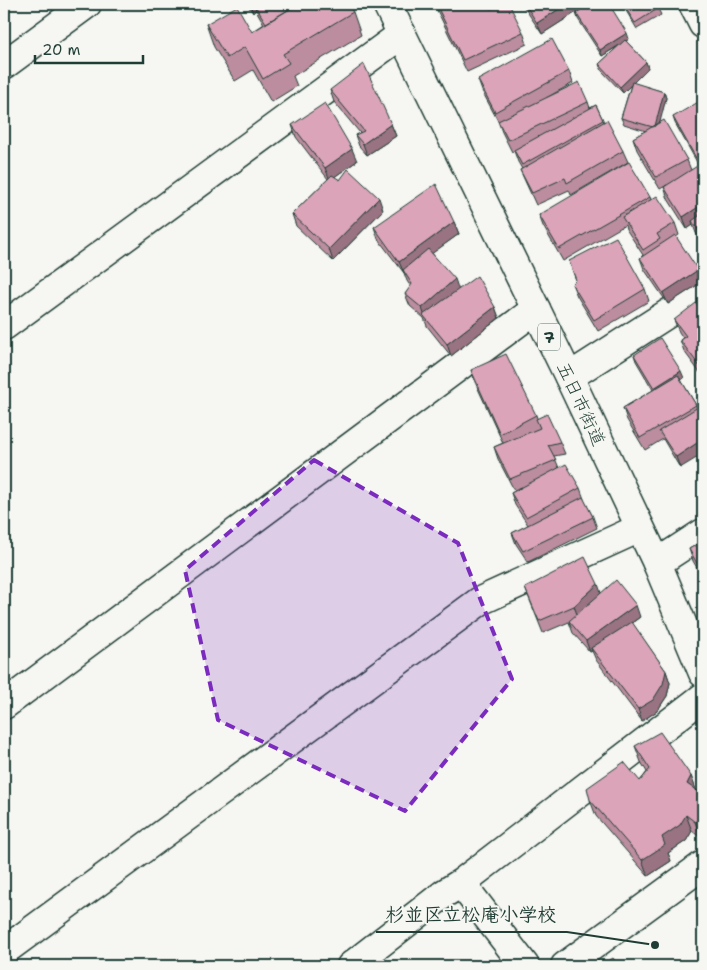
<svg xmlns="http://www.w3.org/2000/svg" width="707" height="970" font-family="'Shantell Sans','Klee One',sans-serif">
	<rect width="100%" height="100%" fill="#f6f6f2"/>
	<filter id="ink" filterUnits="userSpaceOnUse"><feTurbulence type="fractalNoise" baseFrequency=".02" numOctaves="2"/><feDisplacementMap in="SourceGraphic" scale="10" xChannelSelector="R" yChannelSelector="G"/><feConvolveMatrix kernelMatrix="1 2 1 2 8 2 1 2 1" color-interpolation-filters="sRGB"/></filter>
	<g filter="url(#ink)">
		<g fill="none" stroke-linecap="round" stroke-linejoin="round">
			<defs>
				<path id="minor" d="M 693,4 L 703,24
					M 4,65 L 87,4
					M 4,326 L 402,34
					M 569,377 L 703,291
					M 657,563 L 703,533
					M 4,705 L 536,309
					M 461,883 L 525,966
					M 4,951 L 480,601 L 640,528
					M 351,966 L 445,893 L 461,883 L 703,697
					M 565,966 L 703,865"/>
				<path id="major" d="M 387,4 L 569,377 L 657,563 L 703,673"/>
			</defs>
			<use href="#minor" stroke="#1f3d34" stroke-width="31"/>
			<use href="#major" stroke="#1f3d34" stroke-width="31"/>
			<use href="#minor" stroke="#f6f6f2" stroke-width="28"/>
			<use href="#major" stroke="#f6f6f2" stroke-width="28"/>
		</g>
		<path fill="#bc8d9f" stroke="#1f3d34" d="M 247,4 L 347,4 L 353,12 L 361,35 L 293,76 L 297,86 L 271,102 L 253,70 L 235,81 L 214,47 L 206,24 L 252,32 L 264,24 L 256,10 L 253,13 Z
			M 434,4 L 489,4 L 491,9 L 523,32 L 527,44 L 467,72 Z
			M 522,4 L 589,4 L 542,34 Z
			M 622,4 L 656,4 L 661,15 L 637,29 Z
			M 576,13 L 629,39 L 626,41 L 646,62 L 648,68 L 633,83 L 664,92 L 666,98 L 659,123 L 687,160 L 691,170 L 703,165 L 703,243 L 696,233 L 693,225 L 687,229 L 668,199 L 664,187 L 667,185 L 660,189 L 637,150 L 633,138 L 646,131 L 624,124 L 621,118 L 631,85 L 623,93 L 602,71 L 599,64 L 620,45 L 602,56 L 578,19 Z
			M 569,71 L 573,83 L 546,98 L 588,102 L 590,108 L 596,105 L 604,122 L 623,151 L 628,162 L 571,195 L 569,190 L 536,205 L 525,181 L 520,170 L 522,169 L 518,162 L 514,151 L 512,152 L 502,132 L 498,121 L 482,91 L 478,80 Z
			M 330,90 L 391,124 L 396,136 L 367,155 L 359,146 L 355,135 L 360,133 L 334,102 Z
			M 703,108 L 703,161 L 698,164 L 675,123 L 673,117 Z
			M 292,125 L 357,161 L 334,177 L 383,210 L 333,261 L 296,226 L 292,214 L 328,179 L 296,137 Z
			M 650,197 L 651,200 L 675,223 L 679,235 L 676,237 L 702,282 L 668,304 L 644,269 L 640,258 L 643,255 L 626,229 L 625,225 L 563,261 L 543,226 L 539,215 Z
			M 454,222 L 459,234 L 432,253 L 458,289 L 495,307 L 499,318 L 451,356 L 427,326 L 424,318 L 410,306 L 405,294 L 411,287 L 407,281 L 404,273 L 378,239 L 374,227 Z
			M 569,261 L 645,289 L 649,301 L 598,331 L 577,296 L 572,284 L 576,280 Z
			M 703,313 L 703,377 L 684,351 L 680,340 L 683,338 L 679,332 L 674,320 Z
			M 634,355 L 684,378 L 681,380 L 696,405 L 697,408 L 680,468 L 663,439 L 645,450 L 627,420 L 623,408 L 653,390 L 636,361 Z
			M 471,370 L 536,415 L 537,418 L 560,442 L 565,454 L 554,456 L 559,468 L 580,488 L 584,499 L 584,500 L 593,517 L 597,528 L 528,562 L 516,544 L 512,533 L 528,525 L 515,505 L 511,493 L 522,487 L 514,490 L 498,459 L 494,447 L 503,443 L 475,382 Z
			M 703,541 L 703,578 L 693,561 L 689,549 Z
			M 525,588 L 601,593 L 640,617 L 632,623 L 666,671 L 670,683 L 667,696 L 657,711 L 642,721 L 596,660 L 592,651 L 590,652 L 573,633 L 569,622 L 543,633 Z
			M 635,746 L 691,776 L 696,790 L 699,792 L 703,787 L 703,836 L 701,838 L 692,831 L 686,841 L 668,853 L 671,861 L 648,876 L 596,816 L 590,800 L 640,781 L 647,772 L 641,762 Z"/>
		<path fill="#997382" stroke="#1f3d34" d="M 250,4 L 254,4 L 256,10 L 253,13 Z
			M 567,4 L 589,4 L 542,34 L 537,23 Z
			M 627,33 L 629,39 L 602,56 L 600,50 Z
			M 646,62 L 648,68 L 623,93 L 620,87 Z
			M 664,92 L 666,98 L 657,134 L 654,127 Z
			M 391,124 L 396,136 L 367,155 L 363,144 Z
			M 352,149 L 357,161 L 330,180 L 325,168 Z
			M 379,198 L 383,210 L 333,261 L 329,249 Z
			M 703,204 L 703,219 L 692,221 L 693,225 L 687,229 L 683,217 Z
			M 454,222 L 459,234 L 405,273 L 403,270 L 404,273 L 399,262 Z
			M 698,270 L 702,282 L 668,304 L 663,293 Z
			M 455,279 L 459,291 L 425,317 L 422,308 Z
			M 495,307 L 499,318 L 451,356 L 447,344 Z
			M 681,371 L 684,378 L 656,395 L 654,388 Z
			M 703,439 L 703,454 L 680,468 L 676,457 Z
			M 598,584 L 602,596 L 578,617 L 574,606 Z
			M 636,605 L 640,617 L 593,650 L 591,648 L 592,651 L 590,652 L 586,641 Z
			M 666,671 L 670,683 L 667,696 L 657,711 L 642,721 L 638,709 Z
			M 691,776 L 697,792 L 687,784 Z
			M 686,815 L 692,831 L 686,841 L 668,853 L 671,861 L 648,876 L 642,860 L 662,837 Z
			M 703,816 L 703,836 L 701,838 L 695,822 Z"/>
		<path fill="#dba4b9" stroke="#1f3d34" d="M 254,4 L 298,4 L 266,23 Z
			M 298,4 L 347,4 L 353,12 L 283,54 L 289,63 L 263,79 L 245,47 L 227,58 L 206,24 L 237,6 L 252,32 Z
			M 436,4 L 489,4 L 491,9 L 502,4 L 509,4 L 523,32 L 463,60 Z
			M 525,4 L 567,4 L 537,23 Z
			M 590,4 L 609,4 L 627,33 L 600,50 L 576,13 Z
			M 623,4 L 656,4 L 659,8 L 635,23 Z
			M 552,39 L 569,71 L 495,112 L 478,80 Z
			M 625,40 L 646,62 L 620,87 L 599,64 Z
			M 364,64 L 391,124 L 363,144 L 355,135 L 364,131 L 330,90 Z
			M 579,82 L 588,102 L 508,140 L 498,121 Z
			M 632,82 L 664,92 L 655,126 L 653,127 L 621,118 Z
			M 700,101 L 703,108 L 703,153 L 696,158 L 673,117 Z
			M 325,103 L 352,149 L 325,168 L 292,125 Z
			M 596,105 L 603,120 L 522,165 L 514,150 Z
			M 607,120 L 623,151 L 567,183 L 565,178 L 532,193 L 520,170 Z
			M 664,120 L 687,160 L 656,177 L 633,138 Z
			M 629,162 L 650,197 L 559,249 L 539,215 Z
			M 702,163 L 703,165 L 703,204 L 683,217 L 664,187 Z
			M 348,169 L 379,198 L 329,249 L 292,214 L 332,175 L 340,180 Z
			M 436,184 L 454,222 L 399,262 L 374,227 Z
			M 657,196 L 675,223 L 657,234 L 660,239 L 643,250 L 622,217 Z
			M 703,213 L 703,237 L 692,221 Z
			M 675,235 L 698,270 L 663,293 L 640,258 Z
			M 616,237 L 645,289 L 594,320 L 572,284 L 576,280 L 569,261 Z
			M 428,249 L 455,279 L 422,308 L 405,294 L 412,284 L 403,270 Z
			M 477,276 L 495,307 L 447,344 L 423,315 Z
			M 696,303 L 703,313 L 703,367 L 701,368 L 680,340 L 686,336 L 674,320 Z
			M 660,338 L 681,371 L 654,388 L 634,355 Z
			M 506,354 L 536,415 L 500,434 L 471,370 Z
			M 678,375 L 696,405 L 640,438 L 623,408 Z
			M 703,404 L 703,439 L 676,457 L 659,431 Z
			M 547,414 L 560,442 L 548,445 L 556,460 L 510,479 L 494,447 L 540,428 L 536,419 Z
			M 566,464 L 580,488 L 526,517 L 511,493 Z
			M 583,497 L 593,517 L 523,551 L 512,533 Z
			M 703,541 L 703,574 L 689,549 Z
			M 585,557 L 598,584 L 574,606 L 539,621 L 525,588 Z
			M 616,580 L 636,605 L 586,641 L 569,621 Z
			M 632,622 L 666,671 L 663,684 L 653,700 L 638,709 L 591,648 Z
			M 660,732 L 691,776 L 687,784 L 699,792 L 703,787 L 703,816 L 695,822 L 686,815 L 680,825 L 662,837 L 665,845 L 642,860 L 590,800 L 587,788 L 624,762 L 640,781 L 650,769 L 635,746 Z
			M 613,958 L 619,966 L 601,966 Z"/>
	</g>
	<path fill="#7b2cbf" fill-opacity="0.2" stroke="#7b2cbf" stroke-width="4" stroke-dasharray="10 6" stroke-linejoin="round" d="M 314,460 L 458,543 L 512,679 L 405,811 L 218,720 L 185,570 Z"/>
	<g text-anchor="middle" stroke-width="4" stroke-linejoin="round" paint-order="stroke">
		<rect fill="#f6f6f2" stroke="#60746d" stroke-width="1" x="538" y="323.5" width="22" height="27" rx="4"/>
		<g font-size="16" font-weight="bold" fill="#1f3d34">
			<text x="549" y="343">7</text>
		</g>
		<g font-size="18" fill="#1f3d34" stroke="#f6f6f2">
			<text transform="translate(581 404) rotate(65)" y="6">五日市街道</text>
		</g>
	</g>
	<path fill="none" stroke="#1f3d34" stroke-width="2" d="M655 945L567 932H376"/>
	<circle fill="#1f3d34" stroke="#f6f6f2" stroke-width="2" cx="655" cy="945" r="5"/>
	<g font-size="19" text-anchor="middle" font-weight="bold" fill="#1f3d34" stroke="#f6f6f2" stroke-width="4" stroke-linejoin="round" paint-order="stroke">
		<text x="471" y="921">杉並区立松庵小学校</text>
	</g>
	<rect width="707" height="970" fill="none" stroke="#f6f6f2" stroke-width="20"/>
	<rect x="10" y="10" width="687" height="950" fill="none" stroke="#1f3d34" stroke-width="2" filter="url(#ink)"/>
	<path d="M35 55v8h108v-8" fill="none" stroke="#1f3d34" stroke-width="2.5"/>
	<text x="42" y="55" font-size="15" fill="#1f3d34" stroke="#f6f6f2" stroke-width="4" paint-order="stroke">20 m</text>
</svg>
